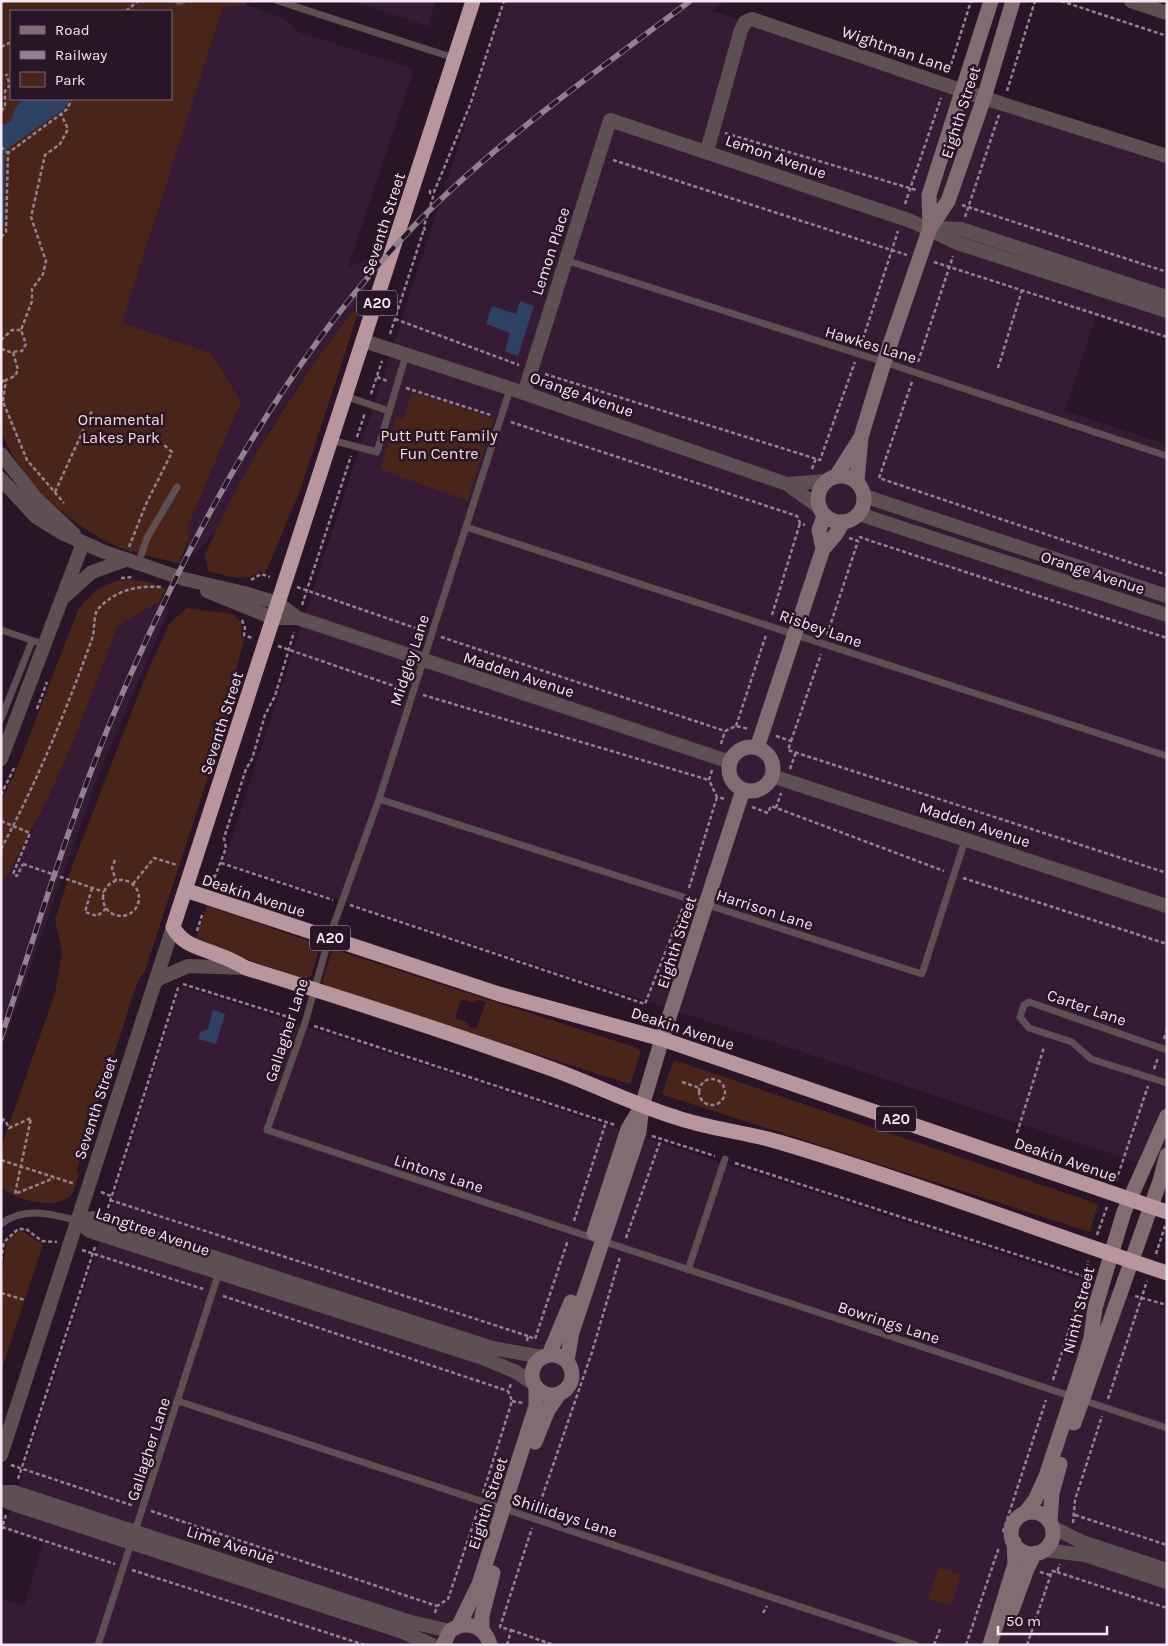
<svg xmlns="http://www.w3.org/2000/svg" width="1168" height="1646" font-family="Karla,sans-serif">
	<rect width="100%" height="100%" fill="#291528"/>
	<path fill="#351c34" d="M 352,1 L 436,1 L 428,26 Z
		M 506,1 L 725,1 L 712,11 L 1167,154 L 1167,339 L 1096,316 L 1065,411 L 1167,445 L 1167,1172 L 224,862 Z
		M 246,5 L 283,18 L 298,32 L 414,69 L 348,267 L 377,255 L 359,310 L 353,311 L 292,394 L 268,433 L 218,527 L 196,554 L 186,549 L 189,538 L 188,526 L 241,400 L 211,353 L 122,323 L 223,6 Z
		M 159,602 L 170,607 L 98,776 L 1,1051 L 1,884 L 28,841 L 85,712 L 118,624 Z
		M 184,987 L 1167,1308 L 1167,1645 L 1,1645 L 1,1599 L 24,1606 L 43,1543 L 4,1530 L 115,1196 L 180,989 Z"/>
	<path fill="#492519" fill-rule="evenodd" d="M 1,1 L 246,1 L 246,5 L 223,7 L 122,323 L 211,353 L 241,401 L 188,526 L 189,538 L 179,563 C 157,558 133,554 112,544 C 65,521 20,480 1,431 ZM 11,11 L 171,11 L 171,99 L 11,99 Z
		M 359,310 L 300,491 L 267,569 L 264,574 L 261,571 C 245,584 226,575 208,571 L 205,554 C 244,467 295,386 353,311 Z
		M 412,392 L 494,418 L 467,501 L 380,469 L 396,417 L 403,420 Z
		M 126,579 L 148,582 L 166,589 L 159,602 L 118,625 C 85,713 52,803 1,884 L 1,802 L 19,763 L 78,610 C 91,592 104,583 126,579 Z
		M 187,608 L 232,614 L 242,623 L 241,634 L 244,639 L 235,674 L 233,700 L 145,971 L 138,980 L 77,1170 L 79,1174 L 73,1193 C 58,1212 17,1201 1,1187 L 1,1148 L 55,993 L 62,952 L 55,920 L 74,861 L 144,680 L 169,624 Z
		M 207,906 L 318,944 L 320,947 L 311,976 L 306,979 L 195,942 Z
		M 333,949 L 637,1048 L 641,1051 L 631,1082 L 629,1084 L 326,986 L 322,981 ZM 461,999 L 473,1003 L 479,1000 L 486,1002 L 476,1029 L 469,1027 L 467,1022 L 455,1018 Z
		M 674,1060 L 1098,1204 L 1090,1232 L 664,1095 L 662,1093 Z
		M 21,1230 L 43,1245 L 1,1371 C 1,1342 0,1266 7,1242 C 10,1236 14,1232 21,1230 Z
		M 939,1567 L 961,1575 L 951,1606 L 928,1599 Z"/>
	<path fill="#2d4262" d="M 23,99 L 70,99 L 64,109 L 7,149 L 5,155 L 4,228 L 1,231 L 1,122 L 4,125 L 11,121 L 15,108 Z
		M 520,301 L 534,306 L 518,356 L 505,351 L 510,333 L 486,324 L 492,306 L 516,314 Z
		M 213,1010 L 225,1014 L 216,1044 L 198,1039 L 200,1032 L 208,1029 Z"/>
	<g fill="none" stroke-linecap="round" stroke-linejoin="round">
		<path stroke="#938292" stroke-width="2.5" stroke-dasharray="4 2.5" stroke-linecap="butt" d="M 1061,1 L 1167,36
			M 126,11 L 138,1
			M 1,47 L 11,42
			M 949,71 L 971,1
			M 1007,91 L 1035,1
			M 1,111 L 5,107 L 5,91 L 10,85 L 6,74
			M 725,133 L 916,190
			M 1,147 L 8,153
			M 613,160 L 907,255
			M 905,204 L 941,98
			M 962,205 L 1167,272
			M 965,217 L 999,115
			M 1,237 L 6,232 L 8,153 L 61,114 L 67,109 L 72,99
			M 934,262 L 1167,337
			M 395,319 L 519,365
			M 390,334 L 423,232 L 425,232 L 424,226 L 433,197 L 430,193 L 430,191 L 434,192 L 470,105 L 504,1
			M 1,340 L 12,330 L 21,330
			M 861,345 L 898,231
			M 1,349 L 10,352 L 22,351 L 26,344 L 21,330 L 32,301 L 32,289 L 43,274 L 46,261 L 31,217 L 45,155 L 60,144 L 68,129 L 61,114
			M 918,362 L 953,256
			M 998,368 L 1022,290
			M 545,374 L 820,460 L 855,362
			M 377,377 L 387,381
			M 1,382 L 6,380
			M 912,382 L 879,478 L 1167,575
			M 406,388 L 491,415
			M 371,394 L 382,361
			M 1,397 L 27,460 L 64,503
			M 3,401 L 6,380 L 15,376 L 18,370 L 13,352
			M 511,422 L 797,516 L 800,523 L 805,525
			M 357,437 L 365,413
			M 812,469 L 816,458
			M 55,492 L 92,411
			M 849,538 L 858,541 L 860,537 L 865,539 L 1167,638
			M 129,547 L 146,504 L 172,452 L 163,444
			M 121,578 L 133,577
			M 251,580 L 261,574 L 270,577
			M 297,587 L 421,630
			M 302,605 L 351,456
			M 772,615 L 800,523
			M 242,620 L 245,628 L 244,635 L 252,638
			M 827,635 L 858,541
			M 441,637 L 725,731 L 736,726 L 749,729
			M 278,646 L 403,689
			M 423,695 L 709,780
			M 37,709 L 47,682
			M 736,726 L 766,635
			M 776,736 L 791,741 L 788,750 L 1167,873
			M 791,741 L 821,654
			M 721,744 L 725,731
			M 790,769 L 796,752
			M 712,770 L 709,780 L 717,797 L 725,799
			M 1,795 L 15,766
			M 752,807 L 768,813 L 771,806 L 944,871
			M 776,808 L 781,793
			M 1,821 L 30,833 L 13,874 L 17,876 L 23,864
			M 1,849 C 37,782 66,711 92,639 C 95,630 93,620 97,610 C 114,591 136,585 161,587
			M 115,860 L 112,868 L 116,881
			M 221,863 L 333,900
			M 206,874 L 216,877
			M 963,878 L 1167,944
			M103 898a18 18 0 1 1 36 0a18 18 0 1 1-36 0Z
			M 78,883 L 104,892
			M 133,884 L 154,858 L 177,865
			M 212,884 L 226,848 L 224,838 L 246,769 L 252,759 L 265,715 L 275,696 L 294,632
			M 92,888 L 85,912 L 97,916 L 107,908
			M 689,888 L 717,797
			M 350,905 L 645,1004 L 683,907
			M 197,931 L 203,912
			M 183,984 L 295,1019
			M 314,1026 L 615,1125
			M 1164,1039 L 1167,1030
			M 1154,1069 L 1158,1058
			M699 1092a13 13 0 1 1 26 0a13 13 0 1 1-26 0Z
			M 682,1082 L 700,1088
			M 1,1119 L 5,1120 L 9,1128 L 31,1118 L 15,1194 L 54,1178
			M 1,1124 L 3,1119
			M 1017,1133 L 1044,1047
			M 652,1136 L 715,1156
			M 1,1160 L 75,1184
			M 735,1163 L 1089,1278
			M 1116,1181 L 1148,1086
			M 101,1192 L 111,1196
			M 110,1200 L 528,1336
			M 108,1208 L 179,985
			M 574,1221 L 606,1122
			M 1097,1235 L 1107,1207
			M 626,1238 L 661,1139
			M 82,1250 L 203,1289
			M 1156,1254 L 1165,1226
			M 1,1260 L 4,1242 L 18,1229 L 26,1229 L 42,1241 L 57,1242
			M 1,1293 L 25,1300
			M 223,1296 L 508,1391
			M 1135,1296 L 1167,1305
			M 527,1341 L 528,1336 L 535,1339 L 568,1240
			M 1053,1380 L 1086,1277 L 1088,1261
			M 1108,1399 L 1147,1281
			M 512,1401 L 523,1403
			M 11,1465 L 134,1506
			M 18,1479 L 95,1247
			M 483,1493 L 512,1401 L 508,1391 L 511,1384
			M 538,1509 L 592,1352 L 620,1257
			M 151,1511 L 437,1606
			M 1075,1515 L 1167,1545
			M 1073,1523 L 1075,1500 L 1102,1416
			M 2,1527 L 115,1564
			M 1,1531 L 6,1515
			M 1003,1532 L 1046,1400
			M 132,1570 L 365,1645
			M 1040,1572 L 1050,1575
			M 1057,1572 L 1167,1608
			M 435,1613 L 437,1606 L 448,1599 L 478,1510
			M 763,1613 L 767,1606
			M 511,1630 L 554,1645
			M 507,1645 L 511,1630 L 500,1627 L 532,1528
			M 934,1645 L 940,1629
			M 966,1645 L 999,1547
			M 1027,1645 L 1052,1571 L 1057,1572 L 1060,1564"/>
		<path stroke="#5e4f53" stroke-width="7" d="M 278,1 L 454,58
			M 179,2 L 182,1
			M 565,260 L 884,362 L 1167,456
			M 510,389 L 379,799 L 329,938 L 305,1023 L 267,1130 L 1167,1428
			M 345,396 L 389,411
			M 331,440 L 377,452 L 406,355
			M 466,527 L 1167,756
			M 138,564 L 147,538 L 177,487
			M 1,630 L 46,645
			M 1,719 L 32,641
			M 379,799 L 922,974 L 965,840
			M 1167,1050 L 1029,1002 L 1024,1005 L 1020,1017 L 1029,1028 L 1072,1042 L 1091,1059 L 1167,1083
			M 1,1224 C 24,1206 52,1214 78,1221
			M 688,1270 L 725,1159
			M 178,1401 L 916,1645
			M 98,1645 L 219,1272"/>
		<path stroke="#5e4f53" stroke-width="14" d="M 1131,1 L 1167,13
			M 707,151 L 741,30 L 745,22 L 752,19 L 984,98 L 1167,156
			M 933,228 L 961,229 L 1167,297
			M 364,341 L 524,393 L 787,484 L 819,507
			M 524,393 L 610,120 L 911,221 L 957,243 L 1167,311
			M 1,454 L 36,498 L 74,534
			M 1,479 L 36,517 L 62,533 L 102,551 L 184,579 L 244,593 L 278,603 L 298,618 L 730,762
			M 788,484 L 825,481
			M 864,496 L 1167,596
			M 859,514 L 1167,615
			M 207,591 L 273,618 L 298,618
			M 65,596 L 92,572 L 126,560
			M 1,759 L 83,543
			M 772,776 L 1167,906
			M 156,980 L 188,966 L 244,968
			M 78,1221 L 93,1218 L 492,1348 L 543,1357
			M 78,1221 L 90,1231 L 483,1358 L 516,1372 L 534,1384
			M 1,1455 L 173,927
			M 1,1492 L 14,1492 L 407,1621 L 450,1631
			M 1,1498 L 10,1503 L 403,1632 L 432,1645
			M 1052,1527 L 1082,1542 L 1167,1570
			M 1044,1550 L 1085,1555 L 1167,1582"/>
		<path stroke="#836c71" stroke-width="15" d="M 930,228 L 929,195 L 991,1
			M 837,475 L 861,437
			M818 499a23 23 0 1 1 46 0a23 23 0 1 1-46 0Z
			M 857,482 L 861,437 L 884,362 L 930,228 L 948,201 L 984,98 L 1013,1
			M 823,549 L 819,530 L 824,516
			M729 769a22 22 0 1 1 44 0a22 22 0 1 1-44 0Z
			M 757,748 L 823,549 L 836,534 L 843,522
			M 594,1233 L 628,1129 L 639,1111
			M532 1375a20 20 0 1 1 40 0a20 20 0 1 1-40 0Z
			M 549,1355 L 571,1302
			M 567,1361 L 572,1332 L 639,1132 L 642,1106 L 662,1039 L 743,790
			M 1074,1423 L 1160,1181 L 1167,1155
			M 535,1442 L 548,1410 L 559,1394
			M1011 1533a21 21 0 1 1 42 0a21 21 0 1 1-42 0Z
			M 1025,1513 L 1035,1500 L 1046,1476 L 1084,1361 L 1091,1338 L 1095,1308 L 1124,1212 L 1167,1116
			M 1050,1521 L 1052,1493 L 1060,1464
			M 1012,1610 L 1027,1569 L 1035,1553
			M 459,1625 L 479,1584 L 536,1406 L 536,1388
			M 482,1631 L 482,1616 L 493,1573
			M 443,1645 L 450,1631 C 466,1619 485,1626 490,1645
			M 990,1645 L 1015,1564 L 1014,1542"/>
		<path stroke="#b9959d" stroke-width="15" d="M 473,1 L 185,890 L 173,927 C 183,946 200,947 218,955 C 228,958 237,963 246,968 C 349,1000 451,1033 552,1069 C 593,1084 633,1104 675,1117 C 709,1129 745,1132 779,1142 C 910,1181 1038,1230 1167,1273
			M 185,890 L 499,994 L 662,1039 L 1167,1212"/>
		<defs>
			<path id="rail" d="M 1,1038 C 38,925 73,809 120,699 C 193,530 284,362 412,228 C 496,141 595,73 690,1"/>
		</defs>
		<use href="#rail" stroke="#928191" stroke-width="5.5"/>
		<use href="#rail" stroke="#291528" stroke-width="4" stroke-dasharray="11" stroke-linecap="butt"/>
		<path stroke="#938292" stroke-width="2.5" stroke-dasharray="4 2.5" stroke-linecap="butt" d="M 23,864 L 78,883"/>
	</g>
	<g text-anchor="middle" stroke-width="5" stroke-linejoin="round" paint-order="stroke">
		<g fill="#291528" stroke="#b8a8b7" stroke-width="1">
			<rect x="357" y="290.5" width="40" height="25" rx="4"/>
			<rect x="310" y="925.5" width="40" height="25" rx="4"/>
			<rect x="876" y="1106.5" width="40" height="25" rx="4"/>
		</g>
		<g font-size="15" font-weight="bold" fill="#f5e7f4">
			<text x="377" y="308">A20</text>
			<text x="330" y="943">A20</text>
			<text x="896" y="1124">A20</text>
		</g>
		<g font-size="16" fill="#f5e7f4" stroke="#291528">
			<text transform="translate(897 49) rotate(19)" y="6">Wightman Lane</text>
			<text transform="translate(960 112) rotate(-72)" y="6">Eighth Street</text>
			<text transform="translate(776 156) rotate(19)" y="6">Lemon Avenue</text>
			<text transform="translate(383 224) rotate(-72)" y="6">Seventh Street</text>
			<text transform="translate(550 251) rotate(-72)" y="6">Lemon Place</text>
			<text transform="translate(871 344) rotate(17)" y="6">Hawkes Lane</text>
			<text transform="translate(582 394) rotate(19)" y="6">Orange Avenue</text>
			<text transform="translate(1093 572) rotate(18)" y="6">Orange Avenue</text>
			<text transform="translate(821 628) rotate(19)" y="6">Risbey Lane</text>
			<text transform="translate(409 660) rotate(-72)" y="6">Midgley Lane</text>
			<text transform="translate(519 674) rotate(18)" y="6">Madden Avenue</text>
			<text transform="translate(221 723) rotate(-72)" y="6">Seventh Street</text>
			<text transform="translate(975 824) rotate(18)" y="6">Madden Avenue</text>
			<text transform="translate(254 895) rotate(18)" y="6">Deakin Avenue</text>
			<text transform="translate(765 909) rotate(18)" y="6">Harrison Lane</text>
			<text transform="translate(676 942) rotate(-72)" y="6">Eighth Street</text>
			<text transform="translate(1087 1007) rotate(19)" y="6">Carter Lane</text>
			<text transform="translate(683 1028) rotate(18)" y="6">Deakin Avenue</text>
			<text transform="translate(286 1030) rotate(-72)" y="6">Gallagher Lane</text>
			<text transform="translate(95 1108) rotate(-72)" y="6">Seventh Street</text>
			<text transform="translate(1066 1159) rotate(19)" y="6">Deakin Avenue</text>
			<text transform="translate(439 1173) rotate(18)" y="6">Lintons Lane</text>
			<text transform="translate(153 1231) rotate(19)" y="6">Langtree Avenue</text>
			<text transform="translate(1078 1310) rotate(-76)" y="6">Ninth Street</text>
			<text transform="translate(889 1322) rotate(18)" y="6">Bowrings Lane</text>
			<text transform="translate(148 1449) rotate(-72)" y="6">Gallagher Lane</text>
			<text transform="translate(487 1503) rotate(-72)" y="6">Eighth Street</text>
			<text transform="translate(565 1515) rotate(18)" y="6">Shillidays Lane</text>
			<text transform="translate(231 1544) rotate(18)" y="6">Lime Avenue</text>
		</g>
		<g font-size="16" fill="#f9dad0" stroke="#291528">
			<text x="121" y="425">Ornamental<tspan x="121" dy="18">Lakes Park</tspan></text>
			<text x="439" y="441">Putt Putt Family<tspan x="439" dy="18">Fun Centre</tspan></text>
		</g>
	</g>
	<rect width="1168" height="1646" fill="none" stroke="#f5e7f4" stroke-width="5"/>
	<rect x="10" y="10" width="162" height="90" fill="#291528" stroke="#7b697a"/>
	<rect x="20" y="26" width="25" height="8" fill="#836c71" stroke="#7b697a"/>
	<text x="55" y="35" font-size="15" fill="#f5e7f4">Road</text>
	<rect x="20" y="51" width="25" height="8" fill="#928191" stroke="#7b697a"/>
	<text x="55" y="60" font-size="15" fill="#f5e7f4">Railway</text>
	<rect x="20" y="72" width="25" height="15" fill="#492519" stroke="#7b697a"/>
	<text x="55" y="85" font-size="15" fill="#f5e7f4">Park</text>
	<path d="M998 1626v8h109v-8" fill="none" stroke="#f5e7f4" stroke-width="2.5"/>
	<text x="1006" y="1626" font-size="15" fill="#f5e7f4" stroke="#291528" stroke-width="4" paint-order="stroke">50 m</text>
</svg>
